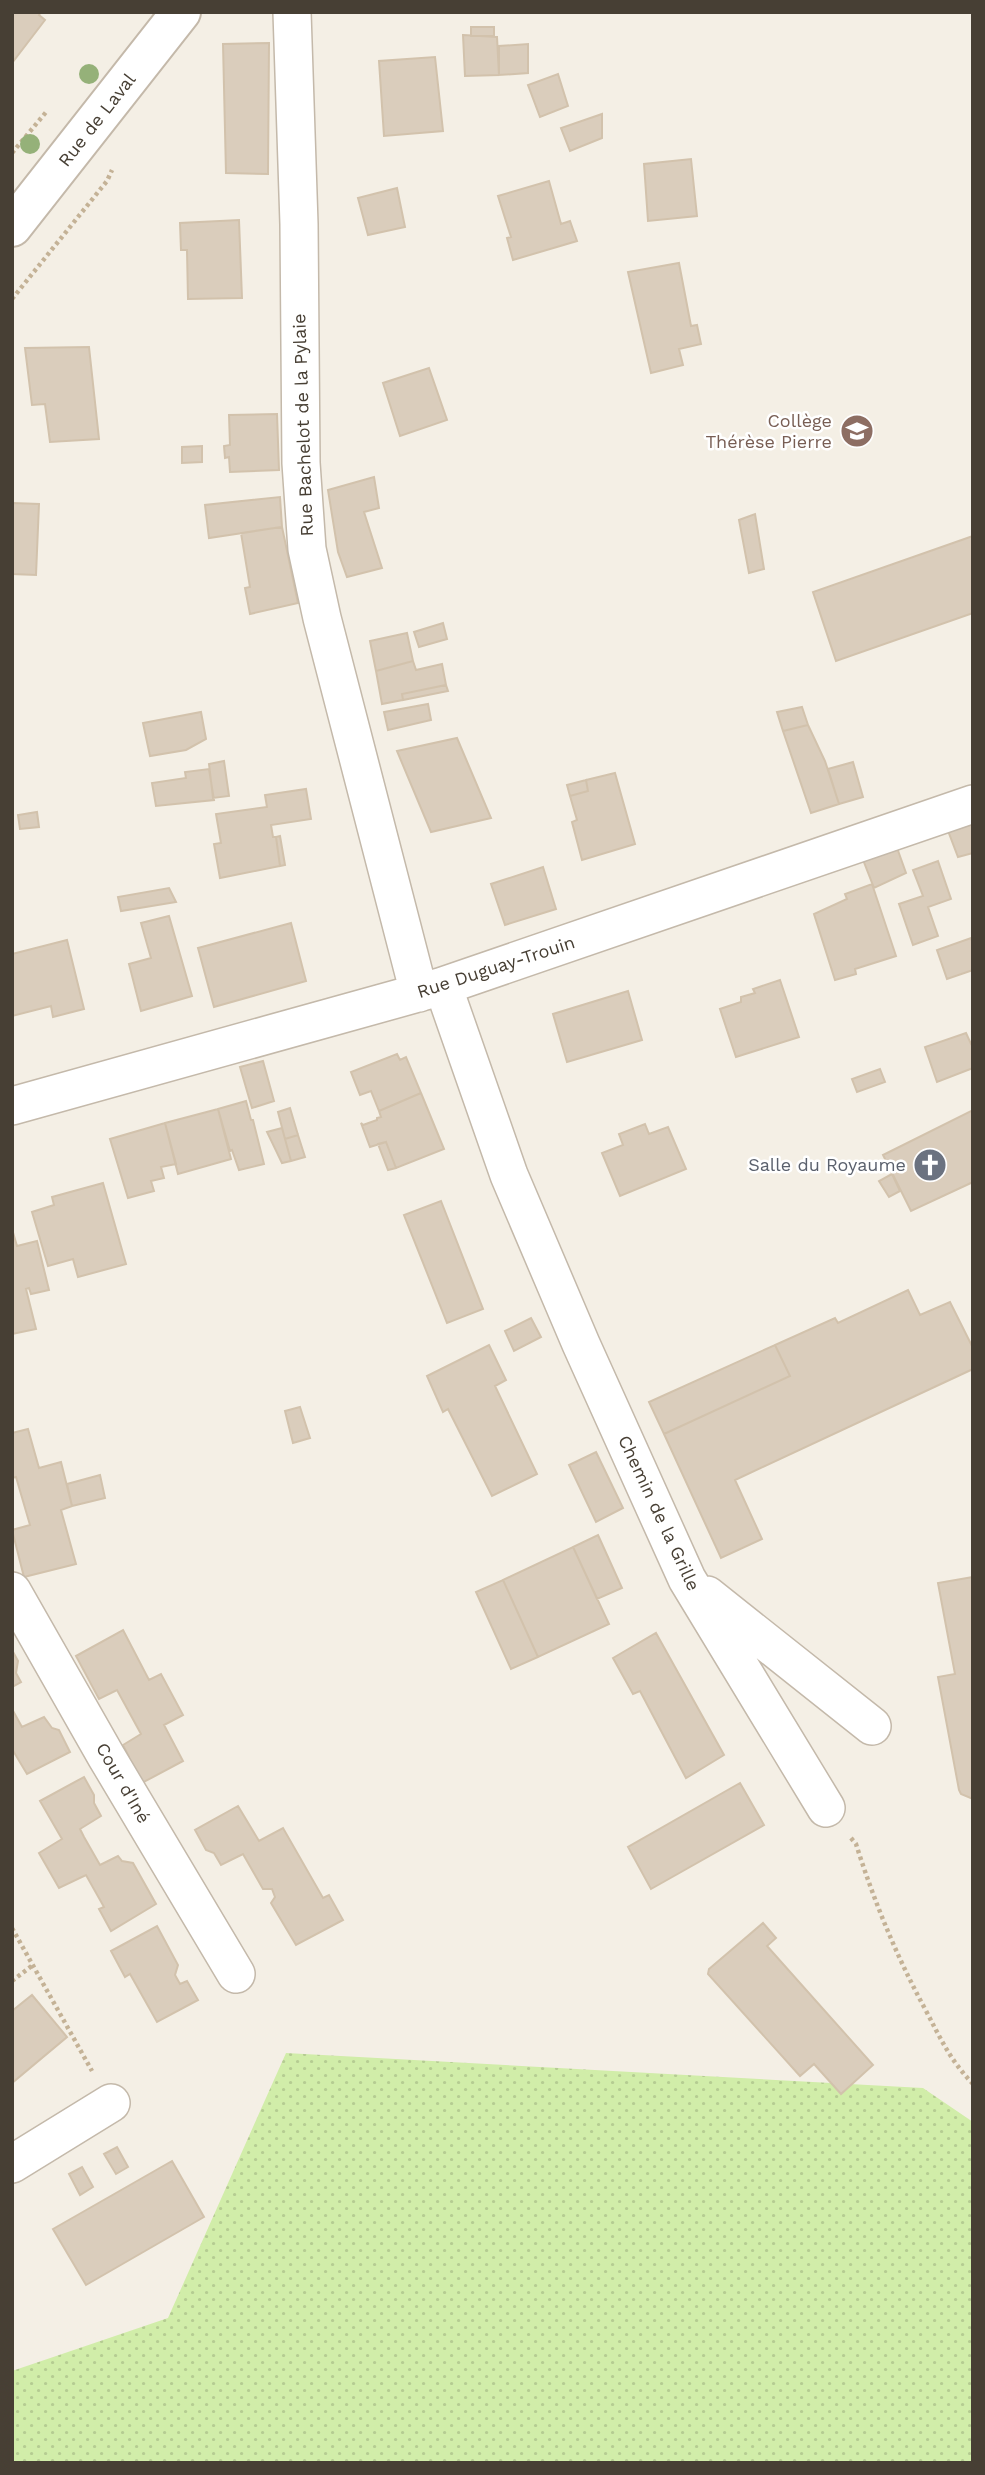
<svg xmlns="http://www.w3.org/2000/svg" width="985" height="2475" font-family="'Work Sans',sans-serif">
	<defs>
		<pattern id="grass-dots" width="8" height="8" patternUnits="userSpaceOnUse" patternTransform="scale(1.75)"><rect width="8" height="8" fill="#d1eda9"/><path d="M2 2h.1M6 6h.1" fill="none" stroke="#b5cc92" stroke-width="1.8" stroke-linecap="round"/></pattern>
	</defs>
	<rect width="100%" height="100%" fill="#f4efe5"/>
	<path fill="url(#grass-dots)" d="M 286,2053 L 923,2088 L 973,2122 L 973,2463 L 12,2463 L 12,2371 L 168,2318 Z"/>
	<path fill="#dacdbc" stroke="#d2c2ac" stroke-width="2" d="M 12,12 L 41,12 L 39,15 L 45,20 L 12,63 Z
		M 471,27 L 494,27 L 494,36 L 471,36 Z
		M 463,35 L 497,37 L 499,75 L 465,76 Z
		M 269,43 L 268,174 L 226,173 L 223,44 Z
		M 528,44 L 528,73 L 499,75 L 499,46 Z
		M 435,57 L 443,131 L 384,136 L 379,61 Z
		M 558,74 L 568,106 L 540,117 L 528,85 Z
		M 602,114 L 602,138 L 570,151 L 561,128 Z
		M 691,159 L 697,216 L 648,221 L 644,164 Z
		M 549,181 L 561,224 L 570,221 L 577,241 L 513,260 L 507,238 L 511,237 L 498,196 Z
		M 397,188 L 405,227 L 368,235 L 358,198 Z
		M 239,220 L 242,298 L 188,299 L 187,250 L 181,250 L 180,223 Z
		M 679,263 L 691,326 L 697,325 L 701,344 L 679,349 L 683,365 L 651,373 L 628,272 Z
		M 89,347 L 99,439 L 50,442 L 45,404 L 32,405 L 25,348 Z
		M 429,368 L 447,420 L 400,436 L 383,383 Z
		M 277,414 L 279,470 L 230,472 L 229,457 L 225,458 L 224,446 L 230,445 L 229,415 Z
		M 202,446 L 202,462 L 182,463 L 182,447 Z
		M 374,477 L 379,508 L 364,512 L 382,568 L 347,577 L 338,552 L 328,490 Z
		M 280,497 L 282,527 L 209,538 L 205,505 Z
		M 12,503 L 39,504 L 36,575 L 12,574 Z
		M 755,514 L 764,569 L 749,573 L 739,520 Z
		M 282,527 L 298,603 L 250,614 L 245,588 L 250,587 L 241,533 Z
		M 973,536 L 973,613 L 836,661 L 813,592 Z
		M 443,623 L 447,639 L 419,647 L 414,632 Z
		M 407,633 L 413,661 L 376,671 L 370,641 Z
		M 413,661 L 416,670 L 442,664 L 446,685 L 402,694 L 403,700 L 382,704 L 376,671 Z
		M 446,685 L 448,691 L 403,700 L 402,694 Z
		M 428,704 L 431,720 L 388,730 L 384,712 Z
		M 802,707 L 808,725 L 783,731 L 777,712 Z
		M 201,712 L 206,739 L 186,750 L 150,756 L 143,723 Z
		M 808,725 L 825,761 L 839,804 L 811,813 L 783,731 Z
		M 457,738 L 491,818 L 431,832 L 397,751 Z
		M 224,761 L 229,796 L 213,798 L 209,764 Z
		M 853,762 L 863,797 L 839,804 L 828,769 Z
		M 209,769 L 214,800 L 156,806 L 152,783 L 186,778 L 185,772 Z
		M 615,773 L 635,844 L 582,860 L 572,822 L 577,820 L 570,796 L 588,791 L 586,780 Z
		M 586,780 L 588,791 L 570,796 L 567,785 Z
		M 306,789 L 311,819 L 271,825 L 273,837 L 276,837 L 280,866 L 220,878 L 214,844 L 221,843 L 216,814 L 267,807 L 265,795 Z
		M 37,812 L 39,827 L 20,829 L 18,815 Z
		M 973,819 L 973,853 L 958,857 L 947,828 Z
		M 280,836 L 285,865 L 280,866 L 276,837 Z
		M 896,845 L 906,873 L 874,888 L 862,857 Z
		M 938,861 L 951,899 L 928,907 L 938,936 L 913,945 L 899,904 L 923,896 L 913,870 Z
		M 543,867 L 556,909 L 505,925 L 491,884 Z
		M 872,884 L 896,956 L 855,969 L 856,974 L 835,980 L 814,914 L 847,899 L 845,894 Z
		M 169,888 L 176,902 L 121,911 L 118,897 Z
		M 169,916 L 192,996 L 141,1011 L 129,964 L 151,958 L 141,923 Z
		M 291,923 L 306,981 L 214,1007 L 198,948 Z
		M 971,938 L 973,944 L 973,970 L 947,979 L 937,950 Z
		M 67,940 L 84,1009 L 53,1017 L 51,1006 L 12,1016 L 12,954 Z
		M 780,980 L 799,1037 L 736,1057 L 720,1009 L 741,1002 L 741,997 L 755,993 L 753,989 Z
		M 628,991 L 642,1040 L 567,1062 L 553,1014 Z
		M 966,1033 L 971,1044 L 973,1043 L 973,1068 L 937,1082 L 925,1047 Z
		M 397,1054 L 400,1060 L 406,1057 L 421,1093 L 379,1111 L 371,1091 L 360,1095 L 351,1072 Z
		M 263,1061 L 274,1101 L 252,1108 L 240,1067 Z
		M 880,1069 L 885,1082 L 857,1092 L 852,1079 Z
		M 421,1093 L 444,1149 L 396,1168 L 386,1142 L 370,1147 L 361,1123 L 363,1125 L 377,1120 L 377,1118 L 381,1117 L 379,1111 Z
		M 246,1101 L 251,1120 L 253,1120 L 264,1164 L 239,1170 L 232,1150 L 230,1151 L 218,1109 Z
		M 290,1108 L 298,1135 L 285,1139 L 278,1112 Z
		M 218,1109 L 231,1159 L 178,1174 L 165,1123 Z
		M 973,1110 L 973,1182 L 911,1211 L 883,1155 Z
		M 165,1123 L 176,1164 L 161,1167 L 164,1178 L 151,1181 L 154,1191 L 128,1198 L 110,1139 Z
		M 645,1124 L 649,1134 L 668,1127 L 686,1169 L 620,1196 L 602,1153 L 623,1145 L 619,1134 Z
		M 282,1128 L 291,1161 L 282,1163 L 267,1132 Z
		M 298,1135 L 305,1157 L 291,1161 L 285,1139 Z
		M 386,1142 L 396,1168 L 388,1170 L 378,1144 Z
		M 892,1174 L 900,1191 L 889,1197 L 879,1181 Z
		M 103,1183 L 126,1264 L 78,1277 L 73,1259 L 48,1266 L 32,1212 L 54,1205 L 52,1197 Z
		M 441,1201 L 483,1309 L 447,1323 L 404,1215 Z
		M 12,1229 L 17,1246 L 37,1241 L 49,1290 L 31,1294 L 29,1288 L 26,1289 L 36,1329 L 12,1334 Z
		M 908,1290 L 920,1315 L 950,1302 L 973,1348 L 973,1369 L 735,1480 L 762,1539 L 721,1558 L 664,1434 L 790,1376 L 775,1345 L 835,1318 L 838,1323 Z
		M 531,1318 L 541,1337 L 514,1351 L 505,1331 Z
		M 489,1345 L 506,1380 L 495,1386 L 537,1474 L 492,1496 L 448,1409 L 443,1412 L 427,1376 Z
		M 775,1345 L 790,1376 L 664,1434 L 649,1402 Z
		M 300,1407 L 310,1438 L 293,1443 L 285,1411 Z
		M 28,1429 L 39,1468 L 61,1462 L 72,1506 L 61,1510 L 76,1564 L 24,1577 L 12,1530 L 30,1525 L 16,1477 L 12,1478 L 12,1433 Z
		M 596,1452 L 623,1508 L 596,1522 L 569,1465 Z
		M 100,1475 L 105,1498 L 72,1506 L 67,1484 Z
		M 598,1535 L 622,1588 L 597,1599 L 573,1547 Z
		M 573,1547 L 609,1624 L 538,1657 L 503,1580 Z
		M 973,1577 L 973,1799 L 961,1794 L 959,1790 L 938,1677 L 955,1674 L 938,1583 Z
		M 503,1580 L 538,1657 L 511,1669 L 476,1592 Z
		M 123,1630 L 149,1680 L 161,1674 L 183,1715 L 164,1725 L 183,1761 L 140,1784 L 129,1763 L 129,1757 L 123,1745 L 141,1734 L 117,1690 L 99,1699 L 76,1656 Z
		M 656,1633 L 724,1755 L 686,1778 L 640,1691 L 633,1694 L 613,1658 Z
		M 12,1650 L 18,1661 L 16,1673 L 21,1682 L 12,1687 Z
		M 12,1709 L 22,1727 L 44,1717 L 52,1728 L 59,1730 L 70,1752 L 27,1774 L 12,1749 Z
		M 84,1777 L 94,1795 L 94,1803 L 101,1816 L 80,1829 L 84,1837 L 100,1865 L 118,1856 L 122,1861 L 133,1863 L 156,1904 L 111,1931 L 99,1909 L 104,1907 L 86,1875 L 59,1888 L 39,1853 L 62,1839 L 40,1801 Z
		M 740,1783 L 764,1825 L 651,1889 L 628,1847 Z
		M 238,1806 L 259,1841 L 283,1828 L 323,1898 L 329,1895 L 343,1920 L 296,1945 L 271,1903 L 275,1897 L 272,1889 L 263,1889 L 243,1854 L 221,1865 L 214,1853 L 206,1850 L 195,1830 Z
		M 763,1923 L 776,1938 L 767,1946 L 873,2065 L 841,2094 L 814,2064 L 800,2076 L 708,1974 L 709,1969 Z
		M 157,1926 L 178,1965 L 175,1975 L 180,1984 L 187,1981 L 198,2000 L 157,2022 L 130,1974 L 125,1977 L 111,1951 Z
		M 32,1995 L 67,2037 L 12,2083 L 12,2011 Z
		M 117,2147 L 128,2167 L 116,2174 L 104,2154 Z
		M 172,2161 L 204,2217 L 86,2285 L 53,2229 Z
		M 82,2167 L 93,2187 L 80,2195 L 69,2174 Z"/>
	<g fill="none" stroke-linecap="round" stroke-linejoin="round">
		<defs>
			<path id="minor" d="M 292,12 L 299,224 L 301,463 L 307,549 L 322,618 L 419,993
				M 443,986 L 509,1175 L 581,1344 L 687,1579 L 826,1808
				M 12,1106 L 443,986 L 973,804
				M 12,1591 L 106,1756 L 236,1974
				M 707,1595 L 872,1726
				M 12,2164 L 111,2103"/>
			<path id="tertiary" d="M 12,227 L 181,12"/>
		</defs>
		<use href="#minor" stroke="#c4b9aa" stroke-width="40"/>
		<use href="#tertiary" stroke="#c4b9aa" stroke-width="42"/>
		<path stroke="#c4b296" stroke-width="4.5" stroke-dasharray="3.5 3.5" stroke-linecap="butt" d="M 12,153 L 47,111
			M 12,299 L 107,181 L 112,170
			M 851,1838 L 856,1844 C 874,1901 896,1955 924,2007 C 940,2037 949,2059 973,2084
			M 12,1928 L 92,2071
			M 12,1981 L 33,1965"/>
		<use href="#minor" stroke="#fff" stroke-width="37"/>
		<use href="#tertiary" stroke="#fff" stroke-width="38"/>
	</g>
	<g fill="#95b179">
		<circle cx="89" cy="74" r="10"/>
		<circle cx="30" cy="144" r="10"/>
	</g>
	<defs>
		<symbol id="school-disc" viewBox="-11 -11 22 22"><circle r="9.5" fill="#8d6e63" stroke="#fff"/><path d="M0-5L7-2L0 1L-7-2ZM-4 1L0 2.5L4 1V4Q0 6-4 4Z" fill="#fff"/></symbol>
		<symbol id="church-disc" viewBox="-11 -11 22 22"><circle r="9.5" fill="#6b7280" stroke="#fff"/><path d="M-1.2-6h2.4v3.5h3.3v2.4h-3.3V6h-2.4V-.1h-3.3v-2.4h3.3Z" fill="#fff"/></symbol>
	</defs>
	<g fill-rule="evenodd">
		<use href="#school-disc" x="838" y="412" width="38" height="38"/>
		<use href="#church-disc" x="911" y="1146" width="38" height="38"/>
	</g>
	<g text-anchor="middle" stroke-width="5" stroke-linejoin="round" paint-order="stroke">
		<g font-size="18" fill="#473f34" stroke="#fff">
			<text transform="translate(97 120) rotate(-52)" y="6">Rue de Laval</text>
			<text transform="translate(303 425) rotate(-92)" y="6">Rue Bachelot de la Pylaie</text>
			<text transform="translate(496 967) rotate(-18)" y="6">Rue Duguay-Trouin</text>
			<text transform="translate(659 1513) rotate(65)" y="6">Chemin de la Grille</text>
			<text transform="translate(123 1783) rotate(60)" y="6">Cour d'Iné</text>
		</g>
		<g font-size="18" fill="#785e54" stroke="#fff" text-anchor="end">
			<text x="832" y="427">Collège<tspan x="832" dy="21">Thérèse Pierre</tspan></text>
		</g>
		<g font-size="18" fill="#5b616d" stroke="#fff" text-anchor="end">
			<text x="906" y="1171">Salle du Royaume</text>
		</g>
	</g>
	<rect width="985" height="2475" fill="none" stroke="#473f34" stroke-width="28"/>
</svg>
